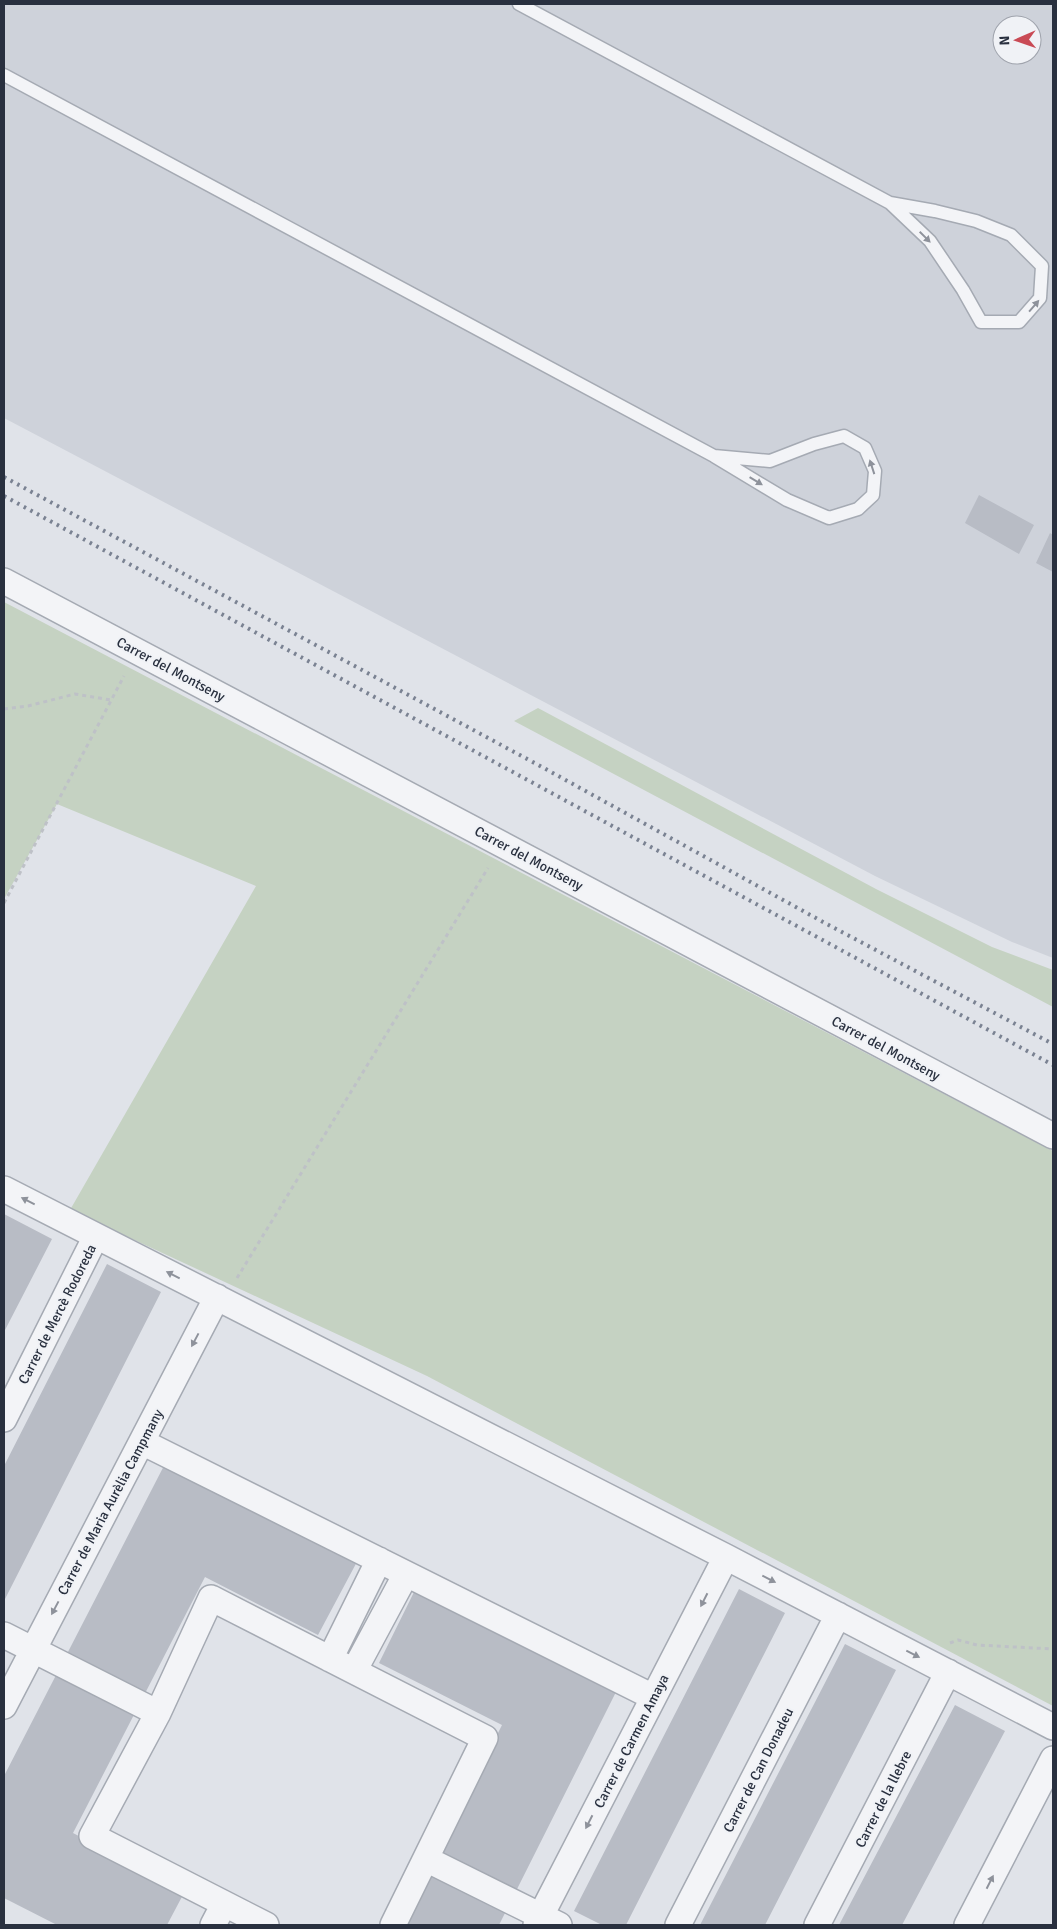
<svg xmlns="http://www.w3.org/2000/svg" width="1057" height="1929" font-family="Signika,sans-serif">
	<rect width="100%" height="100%" fill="#e0e3e9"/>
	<path fill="#ced2da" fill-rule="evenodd" d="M 4,4 L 1053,4 L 1053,958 L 1012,942 L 875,876 L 4,418 ZM 1002,25 L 1032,25 L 1032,55 L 1002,55 Z"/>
	<path fill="#c5d2c2" d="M 4,602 L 1053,1151 L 1053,1706 L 427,1376 L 70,1210 L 256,886 L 57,804 L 4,899 Z
		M 538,708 L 876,889 L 992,947 L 1053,970 L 1053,1007 L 514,721 Z"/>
	<path fill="#b8bcc5" d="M 979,495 L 1034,525 L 1019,554 L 965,523 Z
		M 1050,533 L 1053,535 L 1053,572 L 1036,563 Z
		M 4,1214 L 52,1239 L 4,1332 Z
		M 107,1264 L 161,1292 L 4,1601 L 4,1466 Z
		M 168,1458 L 359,1558 L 318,1635 L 205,1577 L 73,1833 L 185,1891 L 167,1925 L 57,1925 L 4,1898 L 4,1776 Z
		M 416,1588 L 617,1690 L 499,1925 L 402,1925 L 502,1725 L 379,1663 Z
		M 739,1589 L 785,1613 L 626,1925 L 602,1925 L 574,1911 Z
		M 845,1644 L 896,1670 L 765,1925 L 700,1925 Z
		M 955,1705 L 1005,1731 L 902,1925 L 839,1925 Z"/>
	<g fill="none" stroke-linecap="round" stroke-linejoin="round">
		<defs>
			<path id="lane" d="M 519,4 L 890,203 L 930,241 L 963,290 L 981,322 L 1019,322 L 1040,298 L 1042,266 L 1011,235 L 976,221 L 935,211 L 890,203
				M 4,75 L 714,456 L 787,500 L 829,518 L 858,509 L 873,495 L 875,471 L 865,448 L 844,436 L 814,444 L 770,461 L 714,456"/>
			<path id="street" d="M 4,581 L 1053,1136
				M 4,1189 L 726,1557 L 1053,1727
				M 4,1419 L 96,1236
				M 142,1442 L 653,1697
				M 4,1635 L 158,1713
				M 330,1659 L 379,1560
				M 354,1671 L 406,1574
				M 4,1706 L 217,1297
				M 426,1859 L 559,1925
				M 213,1925 L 224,1904
				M 266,1925 L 92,1836 L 158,1713 L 211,1598 L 485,1738 L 393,1925
				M 536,1925 L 726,1557
				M 678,1925 L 838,1615
				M 817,1925 L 948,1672
				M 967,1925 L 1053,1759"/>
		</defs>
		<use href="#lane" stroke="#a5aab3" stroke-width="15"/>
		<use href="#street" stroke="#a5aab3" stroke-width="28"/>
		<path stroke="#bec1c7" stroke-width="3" stroke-dasharray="4 4" stroke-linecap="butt" d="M 4,709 L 28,706 L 75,694 L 111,700
			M 4,903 L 124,676
			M 237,1278 L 488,868
			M 950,1643 L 958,1640 L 977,1645 L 1053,1649"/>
		<use href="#lane" stroke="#f3f4f7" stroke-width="12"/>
		<use href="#street" stroke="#f3f4f7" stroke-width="25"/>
		<path stroke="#7a8292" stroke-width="4" stroke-dasharray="2.5 5" stroke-linecap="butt" d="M 4,477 L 542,767 L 823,922 L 1053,1044
			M 4,496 L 1053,1065"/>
	</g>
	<defs><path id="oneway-solid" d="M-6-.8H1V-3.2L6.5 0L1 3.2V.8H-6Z" transform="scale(1.25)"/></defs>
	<g fill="#8e929b">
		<use href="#oneway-solid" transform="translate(925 237) rotate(45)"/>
		<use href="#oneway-solid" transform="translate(1034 306) rotate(-49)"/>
		<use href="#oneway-solid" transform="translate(872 467) rotate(-108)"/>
		<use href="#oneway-solid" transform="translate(756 481) rotate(31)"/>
		<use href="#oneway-solid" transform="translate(28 1201) rotate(-153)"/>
		<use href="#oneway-solid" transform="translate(173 1275) rotate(-153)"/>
		<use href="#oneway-solid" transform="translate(195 1340) rotate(118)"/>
		<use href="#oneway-solid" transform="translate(769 1579) rotate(27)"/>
		<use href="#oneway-solid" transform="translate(704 1600) rotate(117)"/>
		<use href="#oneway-solid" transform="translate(55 1608) rotate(118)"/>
		<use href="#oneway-solid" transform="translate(913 1654) rotate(27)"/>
		<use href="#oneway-solid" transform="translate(589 1822) rotate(117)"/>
		<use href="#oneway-solid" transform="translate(990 1882) rotate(-63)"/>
	</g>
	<g text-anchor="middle" stroke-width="4" stroke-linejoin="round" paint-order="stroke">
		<g font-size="14" fill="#29303f" stroke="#f0f2f6">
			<text transform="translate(171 669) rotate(28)" y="5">Carrer del Montseny</text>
			<text transform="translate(529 858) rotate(28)" y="5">Carrer del Montseny</text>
			<text transform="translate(886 1048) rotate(28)" y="5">Carrer del Montseny</text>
			<text transform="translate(57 1314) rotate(-63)" y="5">Carrer de Mercè Rodoreda</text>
			<text transform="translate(110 1502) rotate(-62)" y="5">Carrer de Maria Aurèlia Campmany</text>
			<text transform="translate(631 1741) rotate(-63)" y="5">Carrer de Carmen Amaya</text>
			<text transform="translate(758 1770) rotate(-63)" y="5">Carrer de Can Donadeu</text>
			<text transform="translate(883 1799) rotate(-63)" y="5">Carrer de la llebre</text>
		</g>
	</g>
	<rect width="1057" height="1929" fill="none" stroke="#29303f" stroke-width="10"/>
	<g transform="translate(1017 40) rotate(268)"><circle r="24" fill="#f0f2f6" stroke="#a0a4ad"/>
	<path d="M0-4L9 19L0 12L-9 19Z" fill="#c94a55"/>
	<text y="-8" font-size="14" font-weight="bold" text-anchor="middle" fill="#29303f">N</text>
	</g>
</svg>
